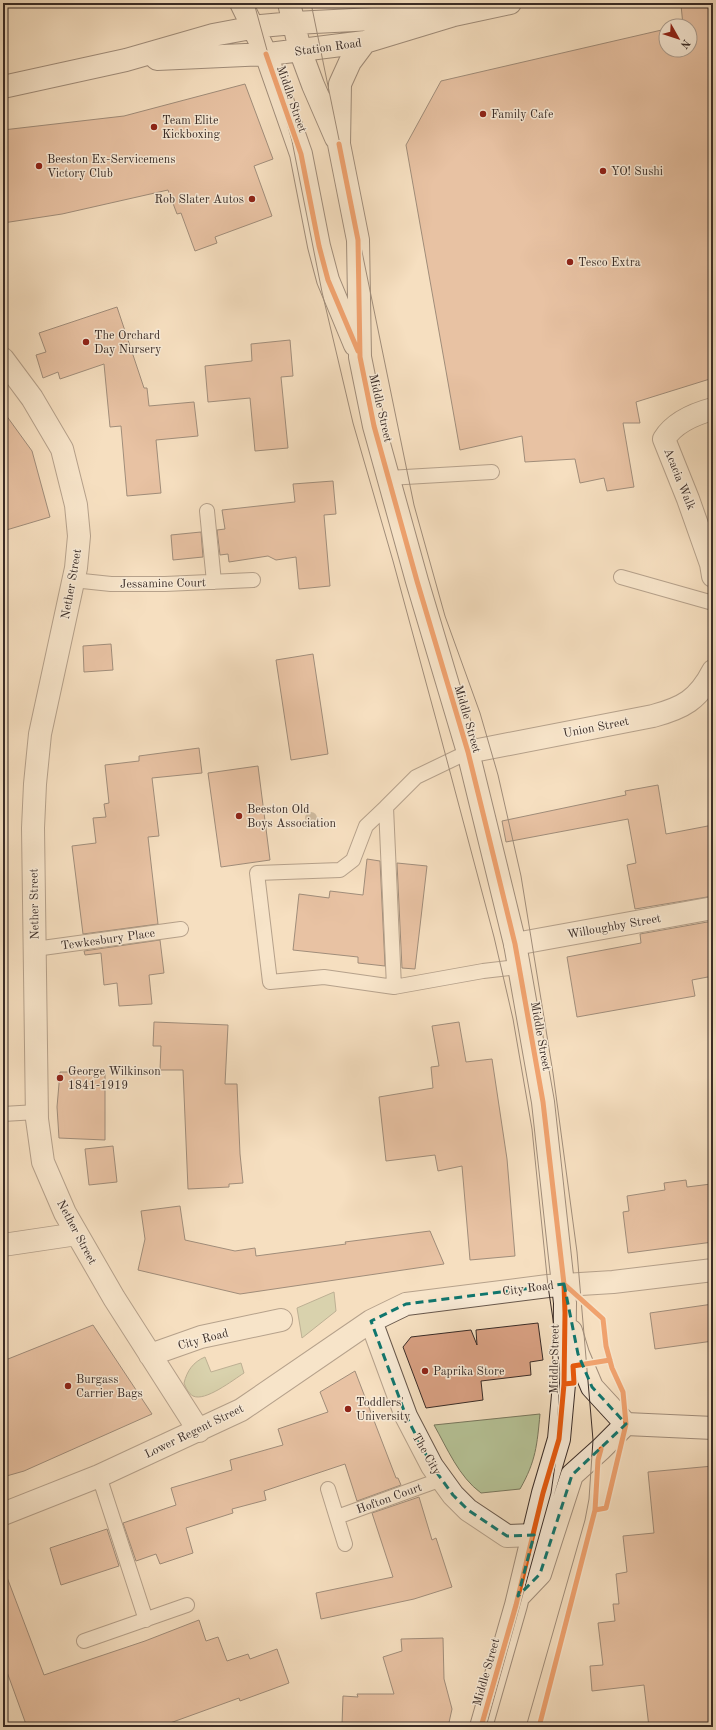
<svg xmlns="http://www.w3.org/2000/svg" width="716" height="1730" font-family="'Old Standard TT',serif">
	<rect width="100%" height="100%" fill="#f5dfc0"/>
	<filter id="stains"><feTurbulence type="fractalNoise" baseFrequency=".005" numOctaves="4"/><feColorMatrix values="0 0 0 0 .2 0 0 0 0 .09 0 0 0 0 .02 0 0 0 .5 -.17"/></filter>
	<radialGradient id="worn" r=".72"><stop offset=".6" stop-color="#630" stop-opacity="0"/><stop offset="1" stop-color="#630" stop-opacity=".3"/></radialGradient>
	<path fill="#b6c397" stroke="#78775e" d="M 334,1292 L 336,1311 L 302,1338 L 297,1308 Z
		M 205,1357 L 211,1372 L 241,1363 L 244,1373 C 233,1380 205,1402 193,1396 C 188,1393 186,1388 184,1383 C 187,1371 193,1362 205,1357 Z
		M 540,1414 C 537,1445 536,1461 520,1489 L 481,1493 C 459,1477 447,1448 434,1425 Z"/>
	<path fill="#d8a082" stroke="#392b26" d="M 713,4 L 713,378 L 636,402 L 640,423 L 623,423 L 634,487 L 607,491 L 604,478 L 580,483 L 575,459 L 525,462 L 522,436 L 460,450 L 406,145 L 441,81 L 666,29 L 666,50 L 690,50 L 690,26 L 678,26 L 683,25 L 681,5 Z
		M 245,84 L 273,159 L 254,166 L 272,216 L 215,237 L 217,243 L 195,251 L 181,213 L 177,214 L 168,190 L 62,214 L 3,223 L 3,130 L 124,116 Z
		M 117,307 L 144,388 L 147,388 L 149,406 L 194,402 L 198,436 L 156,440 L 161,493 L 127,496 L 121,426 L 110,427 L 104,364 L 60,379 L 58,372 L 43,378 L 36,355 L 46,352 L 39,333 Z
		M 290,340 L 293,376 L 281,377 L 288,448 L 255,451 L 250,398 L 208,402 L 205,366 L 252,361 L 251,344 Z
		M 3,411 L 32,451 L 50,517 L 3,531 Z
		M 333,481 L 336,514 L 324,515 L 330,586 L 299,589 L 296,557 L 276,560 L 268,556 L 229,562 L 228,554 L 220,555 L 217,530 L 225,529 L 222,510 L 295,502 L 293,484 Z
		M 201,532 L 203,557 L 173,560 L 171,535 Z
		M 111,644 L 113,670 L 84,672 L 83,646 Z
		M 313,654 L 328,754 L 291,760 L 276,660 Z
		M 199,748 L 202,773 L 152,778 L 159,836 L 148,837 L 158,924 L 83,934 L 72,846 L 96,843 L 93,818 L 106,817 L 104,804 L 109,803 L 105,765 L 139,761 L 139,756 Z
		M 258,766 L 270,860 L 221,867 L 208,773 Z
		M 658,785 L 666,834 L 713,825 L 713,896 L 635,909 L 627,865 L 636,863 L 628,819 L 506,842 L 502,821 L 626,795 L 625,791 Z
		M 367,859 L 380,861 L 385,966 L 358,963 L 358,957 L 293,950 L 299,894 L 329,898 L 330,891 L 363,895 Z
		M 397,863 L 427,866 L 415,969 L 402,968 Z
		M 713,921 L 713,976 L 692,980 L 695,996 L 577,1017 L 567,957 L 641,943 L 640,934 Z
		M 160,940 L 164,973 L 149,975 L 152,1004 L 119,1006 L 117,983 L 104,985 L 101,953 L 85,955 L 84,951 Z
		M 154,1022 L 228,1025 L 225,1084 L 237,1084 L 240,1154 L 243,1183 L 229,1184 L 229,1187 L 188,1189 L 183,1070 L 160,1070 L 161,1046 L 153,1046 Z
		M 459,1022 L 466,1062 L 492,1059 L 507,1159 L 515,1256 L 470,1260 L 462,1166 L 438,1171 L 435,1155 L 386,1161 L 379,1097 L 433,1088 L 431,1067 L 439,1066 L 432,1026 Z
		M 60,1072 L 105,1072 L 105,1140 L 59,1138 L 57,1107 Z
		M 113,1146 L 117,1182 L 89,1185 L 85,1149 Z
		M 686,1180 L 687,1187 L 711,1184 L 713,1198 L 713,1242 L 628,1253 L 623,1212 L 629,1211 L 627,1196 L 665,1190 L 664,1183 Z
		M 180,1206 L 185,1240 L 235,1251 L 255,1248 L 256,1256 L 346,1244 L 345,1242 L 430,1231 L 444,1264 L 240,1294 L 138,1270 L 145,1239 L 141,1211 Z
		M 713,1304 L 713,1341 L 655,1349 L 650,1313 Z
		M 538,1323 L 543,1360 L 530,1362 L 531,1375 L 481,1381 L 483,1400 L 426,1408 L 403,1347 L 411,1337 L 471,1330 L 477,1345 L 476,1330 Z
		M 93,1325 L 152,1414 L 24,1471 L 3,1477 L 3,1361 Z
		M 355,1371 L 396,1478 L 398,1478 L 401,1485 L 357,1501 L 345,1464 L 264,1491 L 266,1500 L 232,1509 L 233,1513 L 186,1528 L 193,1553 L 160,1564 L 156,1554 L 136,1561 L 123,1523 L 176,1505 L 171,1488 L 232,1470 L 230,1460 L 283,1445 L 278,1429 L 328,1412 L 320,1392 Z
		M 713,1466 L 713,1727 L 649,1727 L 644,1685 L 592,1691 L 590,1666 L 603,1665 L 598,1623 L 615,1621 L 613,1604 L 619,1604 L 616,1574 L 627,1572 L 623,1536 L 654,1533 L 648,1472 Z
		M 419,1497 L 432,1540 L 436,1538 L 452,1587 L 414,1599 L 321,1619 L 316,1593 L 393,1577 L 372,1513 Z
		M 107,1529 L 119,1566 L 61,1585 L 50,1548 Z
		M 5,1572 L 44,1675 L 145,1641 L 199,1620 L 206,1641 L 218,1637 L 227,1661 L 248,1654 L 250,1659 L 277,1649 L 289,1683 L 240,1701 L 239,1698 L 159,1727 L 27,1727 L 3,1661 L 3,1573 Z
		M 443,1638 L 444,1679 L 452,1709 L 448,1727 L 357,1727 L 357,1726 L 342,1725 L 343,1696 L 358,1697 L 357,1694 L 394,1694 L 383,1657 L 402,1651 L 401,1639 Z"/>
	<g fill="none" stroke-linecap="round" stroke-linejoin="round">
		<defs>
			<path id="lane" d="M 388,478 L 492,472
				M 207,511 L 214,582
				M 621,577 L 713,603
				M 73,580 L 111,584 L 165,584 L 253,580
				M 468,752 L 416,777 L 386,807 L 394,987 L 483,971 L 518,967
				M 386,807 L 366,826 L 353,860 L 340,870 L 257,873 L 270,982 L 324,977 L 394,987
				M 35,949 L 181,929
				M 3,1114 L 37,1112
				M 99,1476 L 146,1620
				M 328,1489 L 345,1544
				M 337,1517 L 442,1479
				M 84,1641 L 187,1605"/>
			<path id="street" d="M 3,359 L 32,398 L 62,449 L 76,505 L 79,536 L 76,568 L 40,734 L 35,784 L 33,828 L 37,1119 L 43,1162 L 65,1213 L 114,1298 L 199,1431
				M 713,409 C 694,414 674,423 664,439 L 688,499 L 711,564 L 713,576
				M 468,752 L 653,716 C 683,708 698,700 713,671
				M 515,944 L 713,908
				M 3,1245 L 77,1234
				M 371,1321 L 406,1416 L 432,1466 L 453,1495 L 468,1510 L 507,1536 L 534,1535
				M 150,1355 L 201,1337 L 281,1320
				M 3,1514 L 99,1476 L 241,1410 L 371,1321 L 406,1304 L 548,1286 L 613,1282 L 713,1270"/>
			<path id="secondary" d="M 241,3 L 266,54 L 301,154 L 319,246 L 328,280 L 355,345
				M 289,3 L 300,50 L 313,85 L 336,138
				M 365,42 L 350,62 L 340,84 L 339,144 L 358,240 L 360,357 L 374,426 L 417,581 L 468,752 L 515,944 L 543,1102 L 565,1303 L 564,1384 L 559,1439 L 543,1493 L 516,1605 L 481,1727
				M 157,59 L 269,54 L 365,42 L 454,15 L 510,3
				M 3,87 L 126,60 L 213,35 L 261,26 L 294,23 L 454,15
				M 571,1331 L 578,1354 L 592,1387 L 626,1424 L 713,1428
				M 520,1595 L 540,1574 L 572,1475 L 601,1449 L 626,1424"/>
		</defs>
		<use href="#lane" stroke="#68584c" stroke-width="16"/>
		<use href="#street" stroke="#68584c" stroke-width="24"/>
		<use href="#secondary" stroke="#392b26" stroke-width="24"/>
		<use href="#lane" stroke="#f8ead6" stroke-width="14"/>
		<use href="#street" stroke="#f8ead6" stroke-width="22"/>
		<use href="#secondary" stroke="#f8ead6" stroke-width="22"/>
		<path stroke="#392b26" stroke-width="1" d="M 254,3 L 292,141 L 322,292 L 353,423 L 393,561 L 437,723 L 494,937 L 513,1019 L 532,1129 L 548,1286 L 557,1346 L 560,1374 L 556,1458 L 551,1493 L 486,1727
			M 311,3 L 414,505 L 445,616 L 480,713 L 498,775 L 521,876 L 553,1073 L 577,1252 L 593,1440 L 589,1499 L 585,1520 L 526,1727"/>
		<defs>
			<path id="cycleway" d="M 266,54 L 301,154 L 319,246 L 328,280 L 358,351
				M 339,144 L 358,240 L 360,357 L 374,426 L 417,581 L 468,752 L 515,944 L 543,1102 L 564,1284 L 565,1313 L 564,1384 L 559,1439 L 543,1493 L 516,1605 L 481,1727
				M 564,1284 L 603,1319 L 606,1346 L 612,1368 L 623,1392 L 626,1424 L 606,1508 L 595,1510
				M 564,1384 L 574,1383 L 573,1366 L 610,1360
				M 539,1727 L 595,1510 L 598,1460 L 601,1449"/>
		</defs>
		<use href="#cycleway" stroke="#f8ead6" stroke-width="8"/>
		<use href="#cycleway" stroke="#e8590c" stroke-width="5"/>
	</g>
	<circle fill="#9f917b" cx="311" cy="818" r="6"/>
	<path d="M0 0H716V1730H0ZM 564,1284 L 578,1354 L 592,1387 L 626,1424 L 572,1475 L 540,1574 L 518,1596 L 534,1535 L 507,1536 L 468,1510 L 453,1495 L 432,1466 L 406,1416 L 371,1321 L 406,1304 Z" fill="#f5dfc0" fill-opacity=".55" fill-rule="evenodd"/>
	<path fill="none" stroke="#0f766e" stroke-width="3" stroke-dasharray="8 5" stroke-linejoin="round" d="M 564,1284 L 578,1354 L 592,1387 L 626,1424 L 572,1475 L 540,1574 L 518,1596 L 534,1535 L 507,1536 L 468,1510 L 453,1495 L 432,1466 L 406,1416 L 371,1321 L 406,1304 Z"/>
	<g fill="#8f2418" stroke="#f8ead6" stroke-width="1.5">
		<circle cx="483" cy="114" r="4"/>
		<circle cx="154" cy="127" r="4"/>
		<circle cx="39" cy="166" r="4"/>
		<circle cx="603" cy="171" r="4"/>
		<circle cx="252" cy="199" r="4"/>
		<circle cx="570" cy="262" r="4"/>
		<circle cx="86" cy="342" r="4"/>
		<circle cx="239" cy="816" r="4"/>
		<circle cx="60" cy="1078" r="4"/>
		<circle cx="425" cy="1371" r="4"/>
		<circle cx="68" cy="1386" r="4"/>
		<circle cx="348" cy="1409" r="4"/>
	</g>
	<g text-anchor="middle" stroke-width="3" stroke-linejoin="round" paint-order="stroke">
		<g font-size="12" fill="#392b26" stroke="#f8ead6">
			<text transform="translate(328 47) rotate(-8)" y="4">Station Road</text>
			<text transform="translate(292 99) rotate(71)" y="4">Middle Street</text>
			<text transform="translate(381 408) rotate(77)" y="4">Middle Street</text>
			<text transform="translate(680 479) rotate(68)" y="4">Acacia Walk</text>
			<text transform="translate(163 583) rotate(-1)" y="4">Jessamine Court</text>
			<text transform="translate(71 584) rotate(-80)" y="4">Nether Street</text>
			<text transform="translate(468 719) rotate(74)" y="4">Middle Street</text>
			<text transform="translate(596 727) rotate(-11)" y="4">Union Street</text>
			<text transform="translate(34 904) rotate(-91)" y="4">Nether Street</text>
			<text transform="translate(614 926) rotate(-10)" y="4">Willoughby Street</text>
			<text transform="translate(108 939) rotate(-8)" y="4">Tewkesbury Place</text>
			<text transform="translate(541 1036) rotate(80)" y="4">Middle Street</text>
			<text transform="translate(77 1232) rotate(62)" y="4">Nether Street</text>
			<text transform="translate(528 1288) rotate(-7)" y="4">City Road</text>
			<text transform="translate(203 1339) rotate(-15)" y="4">City Road</text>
			<text transform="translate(554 1359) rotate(-89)" y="4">Middle Street</text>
			<text transform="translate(194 1431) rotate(-26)" y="4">Lower Regent Street</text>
			<text transform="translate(427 1454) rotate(60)" y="4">The City</text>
			<text transform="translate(389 1498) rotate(-20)" y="4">Hofton Court</text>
			<text transform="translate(486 1672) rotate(-74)" y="4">Middle Street</text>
		</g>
		<g font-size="12" fill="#392b26" stroke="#f8ead6" text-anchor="start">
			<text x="491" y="118">Family Cafe</text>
			<text x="162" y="124">Team Elite<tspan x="162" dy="14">Kickboxing</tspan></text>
			<text x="47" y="163">Beeston Ex-Servicemens<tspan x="47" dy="14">Victory Club</tspan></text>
			<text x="611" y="175">YO! Sushi</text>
			<text x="244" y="203" text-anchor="end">Rob Slater Autos</text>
			<text x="578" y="266">Tesco Extra</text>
			<text x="94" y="339">The Orchard<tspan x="94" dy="14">Day Nursery</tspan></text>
			<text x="247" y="813">Beeston Old<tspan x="247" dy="14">Boys Association</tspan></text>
			<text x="68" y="1075">George Wilkinson<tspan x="68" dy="14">1841-1919</tspan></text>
			<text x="433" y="1375">Paprika Store</text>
			<text x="76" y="1383">Burgass<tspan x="76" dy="14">Carrier Bags</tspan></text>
			<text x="356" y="1406">Toddlers'<tspan x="356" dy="14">University</tspan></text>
		</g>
	</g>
	<rect width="716" height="1730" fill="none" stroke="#f5dfc0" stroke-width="16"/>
	<rect x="4" y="4" width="708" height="1722" fill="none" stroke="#392b26" stroke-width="2"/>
	<rect x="8" y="8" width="700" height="1714" fill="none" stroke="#392b26"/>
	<g transform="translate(678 38) rotate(129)"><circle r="19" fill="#f8ead6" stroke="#ac9e90"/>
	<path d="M0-3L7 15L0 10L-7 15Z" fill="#8f2418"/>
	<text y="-6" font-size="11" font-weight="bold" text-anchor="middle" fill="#392b26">N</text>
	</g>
	<rect width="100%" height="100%" filter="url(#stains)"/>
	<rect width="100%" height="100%" fill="url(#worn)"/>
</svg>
